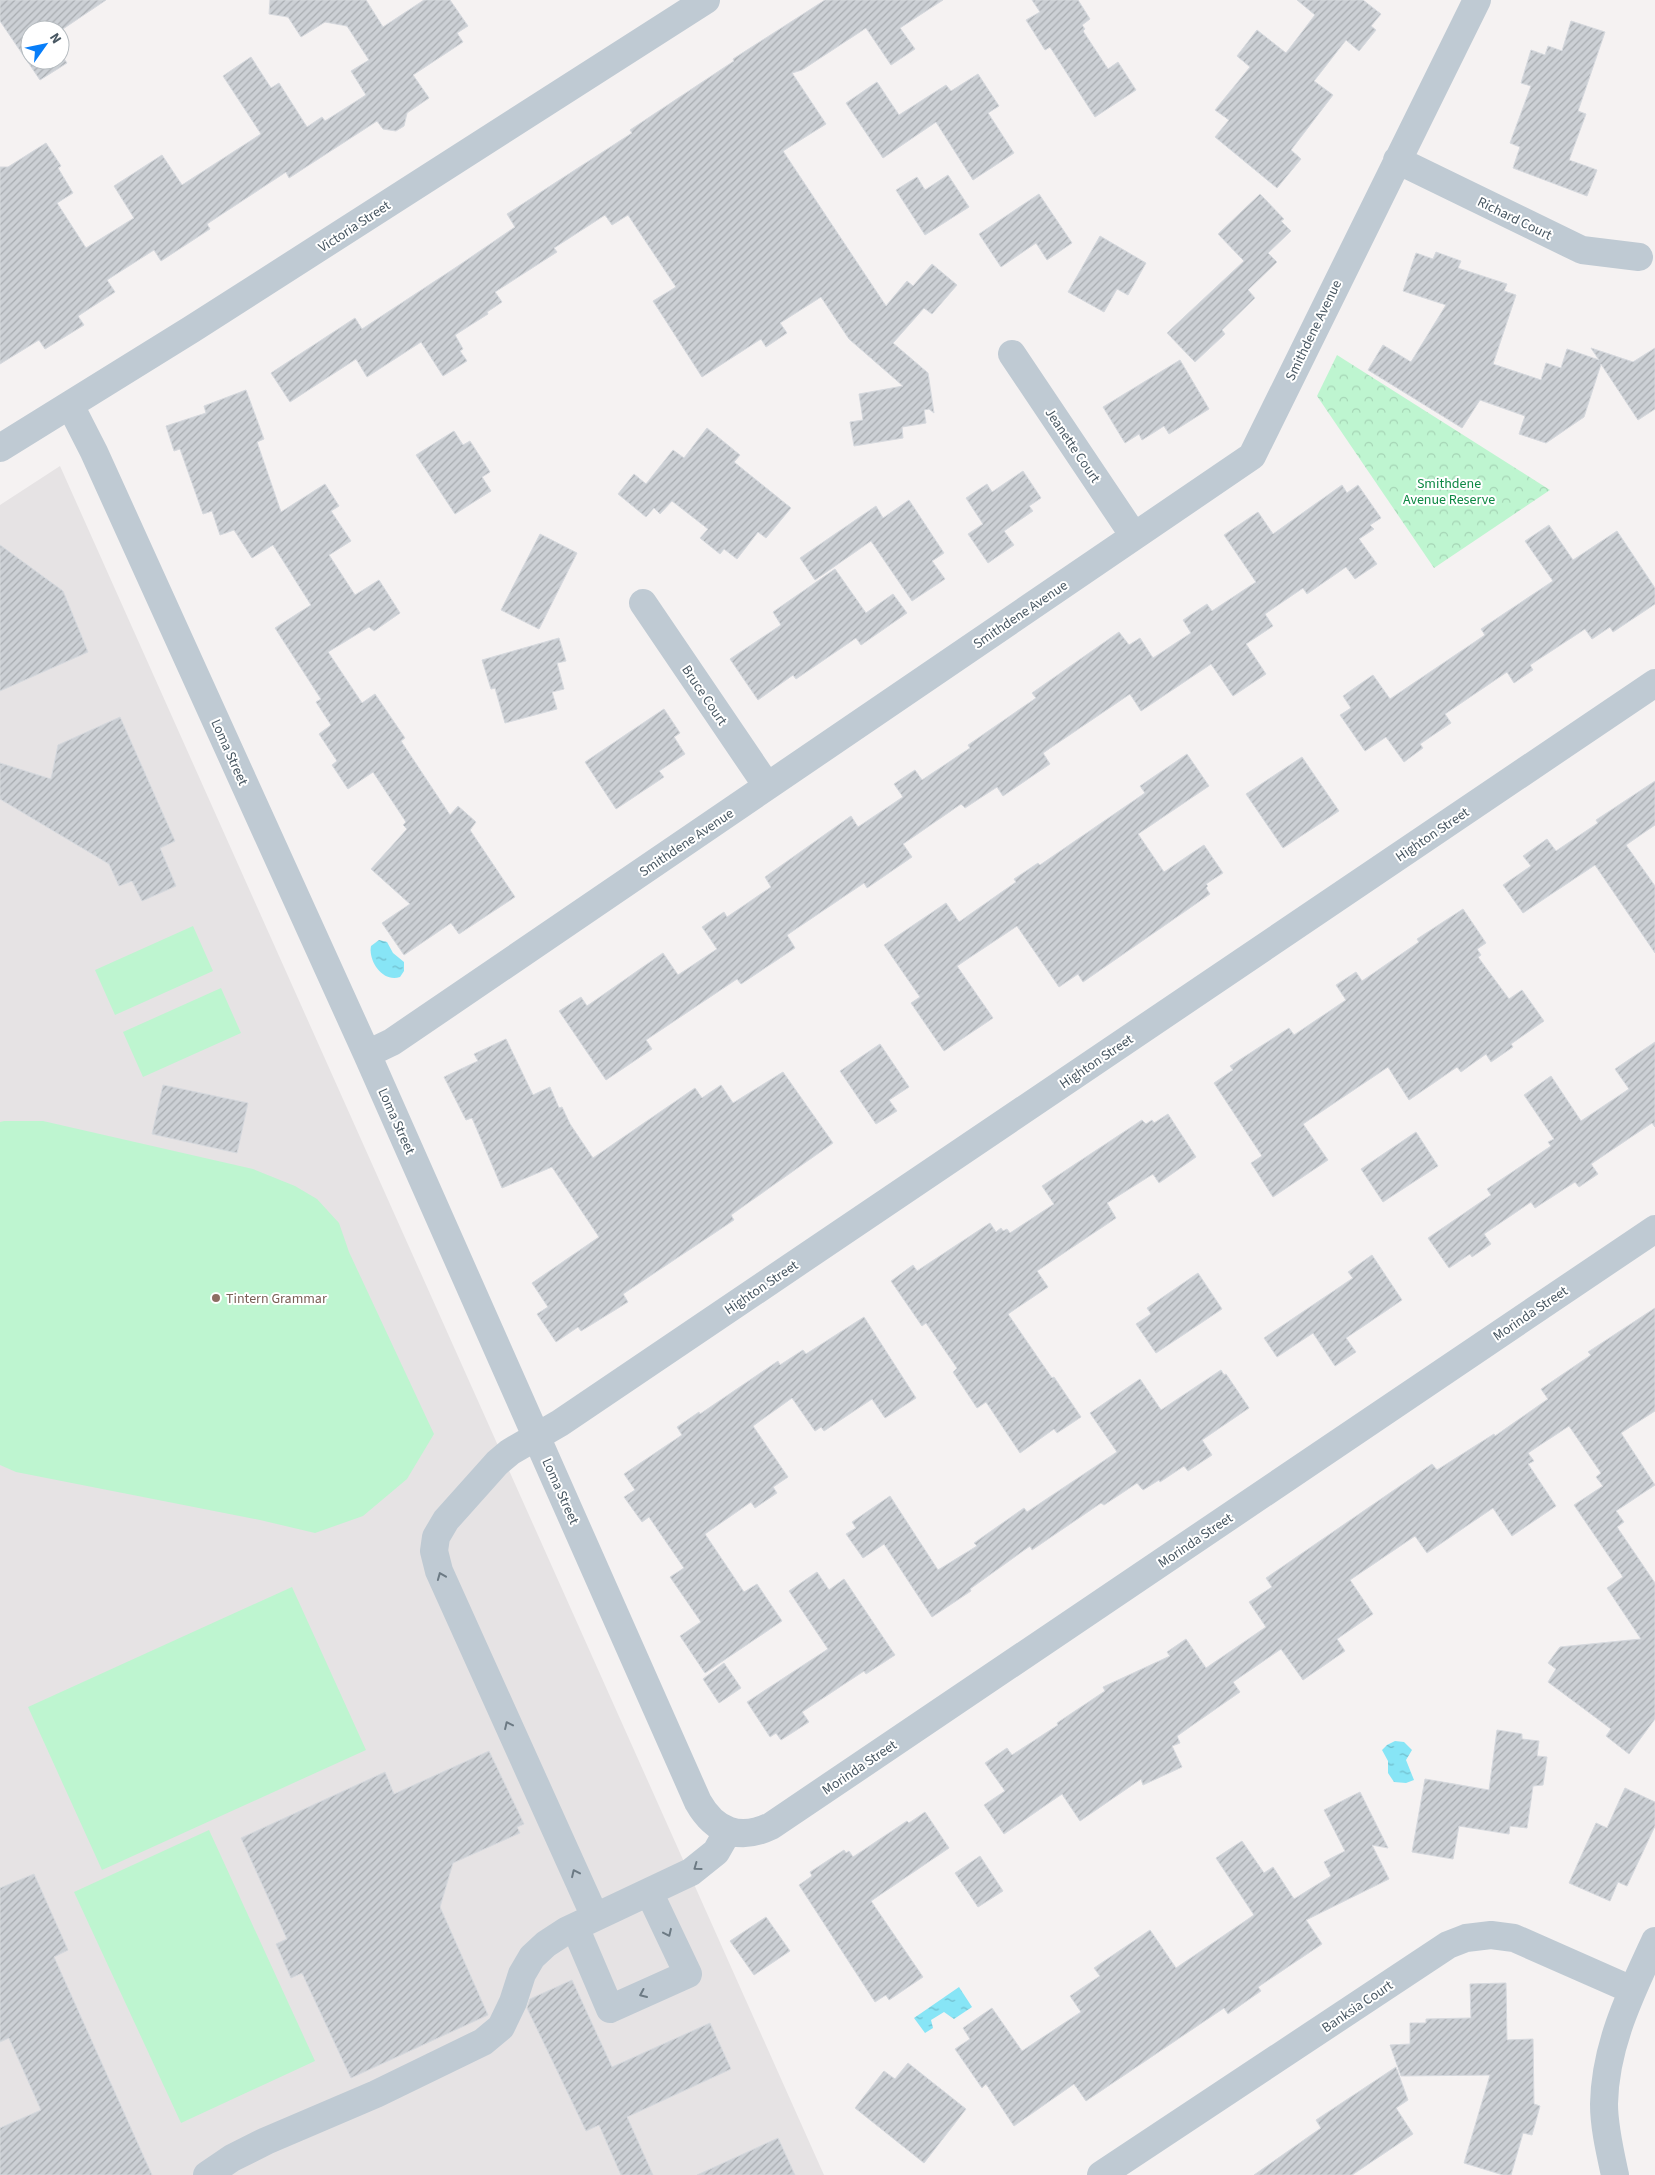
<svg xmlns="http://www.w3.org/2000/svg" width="1655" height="2175" font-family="'Source Sans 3',sans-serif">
	<defs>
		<pattern id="forest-crowns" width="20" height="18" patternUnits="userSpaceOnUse" patternTransform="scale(1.25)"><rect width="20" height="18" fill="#bef5d0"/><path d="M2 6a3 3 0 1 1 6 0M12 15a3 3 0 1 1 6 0" fill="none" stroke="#a5d4b5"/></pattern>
		<pattern id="water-ripples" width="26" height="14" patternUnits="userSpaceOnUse" patternTransform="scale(1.25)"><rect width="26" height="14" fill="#87e5f6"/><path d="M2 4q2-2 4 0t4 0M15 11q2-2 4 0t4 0" fill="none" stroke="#70bccb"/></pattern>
		<pattern id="building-hatch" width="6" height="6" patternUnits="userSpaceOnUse" patternTransform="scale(1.25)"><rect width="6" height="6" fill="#ccd0d5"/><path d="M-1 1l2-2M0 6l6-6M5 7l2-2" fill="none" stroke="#a8acb0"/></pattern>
	</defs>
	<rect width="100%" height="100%" fill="#f5f2f2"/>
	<path fill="#e6e3e4" d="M 60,466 L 786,2090 L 824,2175 L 0,2175 L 0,505 Z"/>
	<path fill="#bef5d0" d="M 193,926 L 213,971 L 115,1015 L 95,970 Z
		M 221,988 L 241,1033 L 143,1077 L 123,1032 Z
		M 4,1121 L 43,1121 L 253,1169 L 295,1186 L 317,1199 L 339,1223 L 349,1252 L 434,1434 L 407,1479 L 363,1516 L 315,1533 L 260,1520 L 16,1472 L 0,1465 L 0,1122 Z
		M 292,1587 L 366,1750 L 102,1870 L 28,1707 Z
		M 209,1830 L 315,2061 L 181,2123 L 74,1892 Z"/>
	<path fill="url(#forest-crowns)" d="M 1337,355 L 1550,490 L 1434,568 L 1317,396 Z"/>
	<path fill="url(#water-ripples)" d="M 379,940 L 387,942 L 393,953 L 404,962 L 404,971 L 400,977 C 383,983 368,961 371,946 Z
		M 1395,1741 L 1404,1742 L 1412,1750 L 1406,1760 L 1414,1780 L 1406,1783 L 1394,1782 L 1388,1773 L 1388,1761 L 1382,1750 L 1387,1745 Z
		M 959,1987 L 972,2007 L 954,2019 L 944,2012 L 931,2020 L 933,2028 L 925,2033 L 914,2018 Z"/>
	<path fill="url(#building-hatch)" stroke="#d6d9de" d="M 0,0 L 106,0 L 60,31 L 30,30 L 30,60 L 60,60 L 60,53 L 67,63 L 40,80 L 0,21 Z
		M 270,0 L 366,0 L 383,27 L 424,0 L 450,0 L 468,26 L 457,33 L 463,42 L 413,75 L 429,98 L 407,113 L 404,126 L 396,131 L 383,129 L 377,121 L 289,178 L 286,172 L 207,224 L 210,229 L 161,261 L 154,250 L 107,280 L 115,292 L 78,316 L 84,325 L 45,349 L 39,340 L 0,364 L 0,167 L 8,167 L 46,143 L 61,166 L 58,168 L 73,193 L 57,203 L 86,248 L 134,218 L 114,186 L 162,155 L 182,185 L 261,134 L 223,76 L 251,57 L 271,88 L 279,83 L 307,127 L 322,117 L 325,121 L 366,95 L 351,71 L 369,60 L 347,26 L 325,22 L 301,37 L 288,17 L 269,14 Z
		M 825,0 L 943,0 L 900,28 L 915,49 L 891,65 L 866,28 L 802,70 L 792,73 L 826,124 L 783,151 L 886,306 L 907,281 L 913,286 L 932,264 L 957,285 L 932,314 L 924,308 L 893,343 L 928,373 L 934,413 L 929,409 L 924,410 L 926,423 L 902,427 L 903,438 L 854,446 L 850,422 L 863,420 L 859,394 L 903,386 L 849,339 L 821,297 L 780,323 L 787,333 L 766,347 L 761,339 L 702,377 L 653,301 L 676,287 L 628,215 L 612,225 L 605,215 L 554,248 L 557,252 L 495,292 L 502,302 L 487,312 L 488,314 L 455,335 L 463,349 L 460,351 L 467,361 L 443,376 L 421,342 L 367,377 L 356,359 L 290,402 L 271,373 L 355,318 L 362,329 L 458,266 L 515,227 L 507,214 L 632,133 L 630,130 L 734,61 L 733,59 Z
		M 1032,0 L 1078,0 L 1090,19 L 1082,25 L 1085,29 L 1083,31 L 1108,69 L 1118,62 L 1136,90 L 1095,117 L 1050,47 L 1045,50 L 1026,20 L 1040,12 Z
		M 1297,0 L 1363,0 L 1381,14 L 1371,26 L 1376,30 L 1359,51 L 1346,40 L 1314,81 L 1333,95 L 1291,150 L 1301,159 L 1277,188 L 1215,137 L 1229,120 L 1215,110 L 1250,67 L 1237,56 L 1257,30 L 1286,53 L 1315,15 Z
		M 1571,21 L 1605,32 L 1578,111 L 1586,114 L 1569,160 L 1597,170 L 1587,196 L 1513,168 L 1520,147 L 1510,143 L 1531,86 L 1521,83 L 1531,50 L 1545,55 L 1548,46 L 1562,51 Z
		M 978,74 L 999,106 L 988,113 L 1014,153 L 973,180 L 936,122 L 883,158 L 846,103 L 877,82 L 899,115 L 946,85 L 951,91 Z
		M 948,175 L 969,207 L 925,235 L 896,190 L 917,177 L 925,190 Z
		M 1039,194 L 1072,243 L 1047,260 L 1036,243 L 1001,267 L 979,234 Z
		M 1260,194 L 1284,219 L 1281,221 L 1291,231 L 1268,253 L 1277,262 L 1248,290 L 1255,298 L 1222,330 L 1225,334 L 1195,362 L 1167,333 L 1244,261 L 1218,234 Z
		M 1100,236 L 1146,263 L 1128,295 L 1117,289 L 1104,312 L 1068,292 Z
		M 1436,252 L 1461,261 L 1458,268 L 1507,284 L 1504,291 L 1516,295 L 1493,364 L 1541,380 L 1546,363 L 1561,368 L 1567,349 L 1599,360 L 1591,348 L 1633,362 L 1655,348 L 1655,409 L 1638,420 L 1601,364 L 1584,417 L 1546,443 L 1519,434 L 1525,416 L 1480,400 L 1462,428 L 1368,370 L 1383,345 L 1411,362 L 1446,305 L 1403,291 L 1416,253 L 1433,259 Z
		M 1180,360 L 1209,409 L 1169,434 L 1164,426 L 1142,440 L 1139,434 L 1125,443 L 1103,407 Z
		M 246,390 L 264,439 L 257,442 L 281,512 L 325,484 L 339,506 L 331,511 L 351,541 L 329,555 L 355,595 L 379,580 L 400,613 L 374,631 L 369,627 L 328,652 L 362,703 L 375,694 L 405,738 L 401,741 L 450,815 L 458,806 L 476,822 L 470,830 L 515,897 L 459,934 L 451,923 L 404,955 L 382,923 L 410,904 L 371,869 L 407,829 L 403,825 L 406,822 L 373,772 L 348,789 L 332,765 L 337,761 L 319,734 L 331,725 L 316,702 L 321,699 L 275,628 L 311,605 L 273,545 L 252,558 L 234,530 L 220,535 L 212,511 L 203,514 L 180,449 L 174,451 L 166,426 L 206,413 L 204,406 Z
		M 707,428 L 740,455 L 734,462 L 791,508 L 766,538 L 758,532 L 737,559 L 724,549 L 720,554 L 700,538 L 708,529 L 672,501 L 660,514 L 654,508 L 646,517 L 618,494 L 634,474 L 646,484 L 673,450 L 684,458 Z
		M 454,431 L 463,445 L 470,441 L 490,472 L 482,477 L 491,491 L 455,514 L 416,455 Z
		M 1023,471 L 1041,498 L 1029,506 L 1033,511 L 1004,531 L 1014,545 L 988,563 L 968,534 L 983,524 L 966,498 L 987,484 L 992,492 Z
		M 1342,485 L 1347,493 L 1358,485 L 1381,518 L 1370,525 L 1374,529 L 1359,539 L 1377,564 L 1355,579 L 1346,567 L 1307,594 L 1303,588 L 1265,614 L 1273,626 L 1246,644 L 1266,674 L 1233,696 L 1211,664 L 1141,711 L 1130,694 L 1043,753 L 1050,764 L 1003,796 L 997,787 L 965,808 L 961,804 L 903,844 L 912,857 L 867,888 L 864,883 L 787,935 L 795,948 L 741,984 L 737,979 L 646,1040 L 652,1049 L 606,1080 L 559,1011 L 581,997 L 587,1006 L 663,953 L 678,975 L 717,949 L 702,927 L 724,912 L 727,917 L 771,887 L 765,877 L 851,816 L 858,827 L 903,797 L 894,784 L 915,770 L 922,780 L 970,748 L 968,745 L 1036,698 L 1032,693 L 1119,632 L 1129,645 L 1140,638 L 1153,658 L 1191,633 L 1183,620 L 1207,604 L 1212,611 L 1256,582 L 1224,535 L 1258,512 L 1273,534 Z
		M 909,500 L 944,553 L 932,561 L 945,579 L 912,601 L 871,541 L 815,580 L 800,558 L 876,506 L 883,518 Z
		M 1549,525 L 1573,560 L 1617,531 L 1655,588 L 1655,604 L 1613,632 L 1610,627 L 1592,639 L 1585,629 L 1530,665 L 1533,670 L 1514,683 L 1507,672 L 1445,714 L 1451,723 L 1420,744 L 1423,748 L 1404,762 L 1386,737 L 1365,751 L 1340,715 L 1351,708 L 1343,696 L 1373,675 L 1390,699 L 1485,635 L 1481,629 L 1553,581 L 1525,541 Z
		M 540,534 L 577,553 L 539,629 L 501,610 Z
		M 0,545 L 63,591 L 88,652 L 0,691 Z
		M 835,569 L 866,613 L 893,594 L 907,613 L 861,645 L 856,638 L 796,679 L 793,675 L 758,700 L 730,659 L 781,625 L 773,612 Z
		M 559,638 L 566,661 L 557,663 L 564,689 L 552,692 L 557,709 L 505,723 L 495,688 L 491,689 L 482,660 Z
		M 664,709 L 680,733 L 674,737 L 685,754 L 659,771 L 664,777 L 616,809 L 585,762 Z
		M 120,717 L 175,841 L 160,848 L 176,886 L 142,901 L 132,881 L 119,886 L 109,864 L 0,799 L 0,763 L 51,779 L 58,745 Z
		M 1187,754 L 1209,786 L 1138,834 L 1164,872 L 1204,845 L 1223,873 L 1206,884 L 1208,886 L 1206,888 L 1210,894 L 1083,982 L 1078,974 L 1059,987 L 1017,926 L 957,966 L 993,1018 L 944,1051 L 911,1003 L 920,997 L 884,945 L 946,903 L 959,922 L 1016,882 L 1014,879 L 1038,863 L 1040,865 L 1145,793 L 1140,786 Z
		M 1302,757 L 1339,811 L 1283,848 L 1246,794 Z
		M 1655,781 L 1655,825 L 1626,845 L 1655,886 L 1655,953 L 1595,865 L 1523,913 L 1503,885 L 1531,866 L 1523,856 L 1547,839 L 1556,851 L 1598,823 L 1596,820 Z
		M 1463,909 L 1486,943 L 1477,949 L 1481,955 L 1478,957 L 1509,999 L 1522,990 L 1544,1021 L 1511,1044 L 1513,1047 L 1491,1062 L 1486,1054 L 1461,1072 L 1457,1067 L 1409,1100 L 1388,1067 L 1303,1124 L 1328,1160 L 1273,1197 L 1251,1163 L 1262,1156 L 1214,1083 L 1233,1070 L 1230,1066 L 1289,1028 L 1294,1035 L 1346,1000 L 1336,985 L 1356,972 L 1362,981 L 1419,942 L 1417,939 Z
		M 506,1039 L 533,1095 L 550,1087 L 559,1108 L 562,1107 L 570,1124 L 593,1158 L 695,1088 L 702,1098 L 721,1085 L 733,1103 L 783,1072 L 833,1143 L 731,1215 L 734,1220 L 623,1294 L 628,1302 L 581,1331 L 578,1327 L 556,1342 L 537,1314 L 548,1307 L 532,1283 L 599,1237 L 552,1167 L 502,1188 L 472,1118 L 466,1120 L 444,1077 L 478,1061 L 474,1054 Z
		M 1655,1042 L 1655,1127 L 1652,1123 L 1591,1164 L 1598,1174 L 1579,1187 L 1575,1182 L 1535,1208 L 1531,1202 L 1484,1234 L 1491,1244 L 1472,1257 L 1470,1254 L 1449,1268 L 1428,1238 L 1491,1195 L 1487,1189 L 1551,1146 L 1548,1142 L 1554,1139 L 1524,1095 L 1551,1076 L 1581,1121 L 1629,1089 L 1615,1069 Z
		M 880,1044 L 909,1087 L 889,1100 L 897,1111 L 876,1124 L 840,1071 Z
		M 163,1085 L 248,1103 L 237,1153 L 152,1134 Z
		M 1168,1114 L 1196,1157 L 1159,1183 L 1153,1174 L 1107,1203 L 1116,1218 L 1037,1271 L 1048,1287 L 1008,1314 L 1052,1378 L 1054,1377 L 1081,1417 L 1057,1433 L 1054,1429 L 1020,1453 L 986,1402 L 977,1408 L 953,1372 L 957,1368 L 926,1323 L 922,1326 L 891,1281 L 913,1265 L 917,1271 L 990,1223 L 996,1232 L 1001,1228 L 1003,1231 L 1007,1229 L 1010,1233 L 1054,1204 L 1042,1186 L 1142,1120 L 1146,1124 L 1152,1120 L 1154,1123 Z
		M 1416,1132 L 1438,1166 L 1383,1202 L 1361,1169 Z
		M 1372,1255 L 1402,1300 L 1346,1338 L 1356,1352 L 1335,1366 L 1313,1333 L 1277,1357 L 1264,1338 L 1353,1278 L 1348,1272 Z
		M 1198,1273 L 1222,1309 L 1156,1353 L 1136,1324 L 1151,1314 L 1147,1308 Z
		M 1655,1308 L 1655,1411 L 1621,1433 L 1655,1485 L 1616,1511 L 1624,1522 L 1617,1527 L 1655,1583 L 1655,1719 L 1629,1754 L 1606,1736 L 1611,1729 L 1548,1682 L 1556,1669 L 1548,1663 L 1560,1647 L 1641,1639 L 1607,1588 L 1623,1577 L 1574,1505 L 1603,1486 L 1596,1477 L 1601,1473 L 1569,1426 L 1528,1453 L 1534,1461 L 1528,1464 L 1556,1506 L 1512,1536 L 1493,1508 L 1427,1553 L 1415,1536 L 1350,1580 L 1373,1614 L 1337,1639 L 1345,1651 L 1303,1680 L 1281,1649 L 1233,1682 L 1240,1692 L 1177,1736 L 1180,1743 L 1172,1746 L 1182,1767 L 1143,1785 L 1141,1779 L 1080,1821 L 1062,1794 L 1004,1834 L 984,1805 L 1005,1791 L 985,1763 L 1007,1748 L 1012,1755 L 1058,1725 L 1057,1723 L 1105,1691 L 1103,1687 L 1170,1656 L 1167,1652 L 1186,1639 L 1206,1668 L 1266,1627 L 1249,1602 L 1272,1587 L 1266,1578 L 1432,1464 L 1437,1470 L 1494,1434 L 1495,1436 L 1548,1399 L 1541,1389 L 1591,1355 L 1588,1352 Z
		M 864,1317 L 916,1398 L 885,1418 L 872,1399 L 824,1431 L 821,1427 L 815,1431 L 792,1398 L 753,1426 L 788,1477 L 773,1487 L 777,1493 L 755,1508 L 751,1502 L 705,1534 L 744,1592 L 757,1584 L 782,1621 L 705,1673 L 680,1636 L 701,1622 L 670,1577 L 684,1568 L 649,1517 L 642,1522 L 624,1497 L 635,1490 L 624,1474 L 682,1435 L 677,1427 L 699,1412 L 700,1414 L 778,1361 L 780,1365 L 803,1350 L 806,1354 Z
		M 1221,1370 L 1224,1375 L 1226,1374 L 1249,1408 L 1202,1440 L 1212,1455 L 1188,1471 L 1184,1466 L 1160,1482 L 1159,1480 L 1143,1490 L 1137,1483 L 1104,1505 L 1101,1503 L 1032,1550 L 1030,1546 L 970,1589 L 971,1591 L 932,1617 L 884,1544 L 863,1558 L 846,1534 L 856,1528 L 852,1522 L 890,1496 L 938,1570 L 977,1546 L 974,1543 L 1024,1508 L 1027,1512 L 1117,1452 L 1090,1413 L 1140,1379 L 1161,1410 Z
		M 817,1572 L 829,1590 L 844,1579 L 895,1655 L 866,1674 L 864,1671 L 802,1712 L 809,1722 L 781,1740 L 776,1733 L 770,1737 L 747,1702 L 828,1649 L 789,1591 Z
		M 724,1663 L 741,1688 L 719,1703 L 703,1679 Z
		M 1497,1730 L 1522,1734 L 1522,1739 L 1539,1741 L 1537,1756 L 1547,1757 L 1543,1785 L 1533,1786 L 1527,1828 L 1510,1826 L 1509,1834 L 1459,1826 L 1453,1859 L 1412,1852 L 1425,1779 L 1489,1790 Z
		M 489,1751 L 524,1824 L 517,1827 L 520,1833 L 453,1863 L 440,1907 L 488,2015 L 351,2078 L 302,1973 L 291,1978 L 276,1944 L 287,1939 L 241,1838 L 385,1772 L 394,1794 Z
		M 1625,1788 L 1655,1802 L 1655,1826 L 1627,1886 L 1618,1882 L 1610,1901 L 1569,1883 L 1596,1823 L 1607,1828 Z
		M 1360,1792 L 1388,1848 L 1372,1845 L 1389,1879 L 1306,1920 L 1322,1944 L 1258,1987 L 1261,1991 L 1228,2014 L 1224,2008 L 1086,2101 L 1074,2084 L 1014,2126 L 986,2084 L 982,2088 L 955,2049 L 970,2039 L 963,2028 L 992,2008 L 1022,2051 L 1081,2012 L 1070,1996 L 1100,1976 L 1094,1968 L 1150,1930 L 1176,1968 L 1254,1915 L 1216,1858 L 1242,1841 L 1264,1873 L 1273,1867 L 1294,1899 L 1331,1876 L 1324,1862 L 1345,1851 L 1324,1810 Z
		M 925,1812 L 949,1848 L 871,1901 L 923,1977 L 889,2000 L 886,1995 L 875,2002 L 799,1885 L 812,1876 L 810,1872 L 844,1850 L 846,1853 L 849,1851 L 853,1857 L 907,1821 L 909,1823 Z
		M 980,1856 L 1003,1891 L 978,1907 L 955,1873 Z
		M 34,1874 L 68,1950 L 54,1957 L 152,2175 L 0,2175 L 0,2128 L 41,2110 L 9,2038 L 0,2042 L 0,1888 Z
		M 766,1917 L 790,1951 L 754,1975 L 730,1941 Z
		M 572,1980 L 612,2067 L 710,2023 L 731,2069 L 627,2117 L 653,2175 L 621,2175 L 599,2125 L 586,2131 L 527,2008 L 530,1999 Z
		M 1506,1983 L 1507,2040 L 1533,2039 L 1534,2104 L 1540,2106 L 1532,2135 L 1523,2133 L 1511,2175 L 1503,2175 L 1464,2163 L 1490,2075 L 1401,2076 L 1390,2045 L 1410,2044 L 1410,2023 L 1426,2023 L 1426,2019 L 1471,2018 L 1470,1984 Z
		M 908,2063 L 966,2109 L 924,2163 L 855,2108 L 884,2071 L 895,2079 Z
		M 1396,2067 L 1408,2100 L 1396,2108 L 1413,2134 L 1352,2175 L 1254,2175 L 1321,2128 L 1316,2120 Z
		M 778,2138 L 795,2175 L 697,2175 Z"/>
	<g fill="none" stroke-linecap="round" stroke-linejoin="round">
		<path stroke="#bfcad3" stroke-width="28" d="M 1397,160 L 1582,250 L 1639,257
			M 1012,354 L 1134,536
			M 70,405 L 94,452 L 367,1054 L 698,1802 C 715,1832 740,1841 771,1826 L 1655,1229
			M 0,448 L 192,329 L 706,0
			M 643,603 L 767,786
			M 367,1054 L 392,1042 L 1252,456 L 1477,0
			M 595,1917 L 439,1571 L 434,1551 L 436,1537 L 446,1520 L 497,1463 L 510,1452 L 560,1423 L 1655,683
			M 575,1927 L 610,2009 L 688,1974 L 649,1892
			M 207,2175 L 232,2158 L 266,2141 L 376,2094 L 483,2042 L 501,2027 L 513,2002 L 522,1974 L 532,1957 L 546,1944 L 566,1931 L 691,1872 L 716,1852 L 728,1831
			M 1101,2175 L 1448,1945 L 1466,1938 L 1491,1935 L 1514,1938 L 1632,1990
			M 1615,2175 C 1610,2152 1604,2127 1604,2104 C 1605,2045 1631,1993 1655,1941"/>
	</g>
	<defs><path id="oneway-chevron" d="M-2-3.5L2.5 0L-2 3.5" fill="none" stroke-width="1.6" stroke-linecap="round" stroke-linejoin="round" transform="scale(1.25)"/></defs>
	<g stroke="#6c7a84">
		<use href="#oneway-chevron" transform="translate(441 1576) rotate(-112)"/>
		<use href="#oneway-chevron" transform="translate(508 1725) rotate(-115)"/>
		<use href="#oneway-chevron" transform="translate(697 1867) rotate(144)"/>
		<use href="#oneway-chevron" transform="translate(575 1873) rotate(-115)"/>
		<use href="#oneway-chevron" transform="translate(668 1933) rotate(65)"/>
		<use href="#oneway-chevron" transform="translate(643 1994) rotate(156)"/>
	</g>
	<circle fill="#8d6e63" stroke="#fff" stroke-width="2" cx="216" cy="1298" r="5"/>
	<g text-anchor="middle" stroke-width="4" stroke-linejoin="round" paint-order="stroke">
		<g font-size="14" fill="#485762" stroke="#fff">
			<text transform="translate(1515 218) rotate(26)" y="5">Richard Court</text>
			<text transform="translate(354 226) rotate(-33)" y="5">Victoria Street</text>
			<text transform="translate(1313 330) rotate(-64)" y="5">Smithdene Avenue</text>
			<text transform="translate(1073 445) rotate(56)" y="5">Jeanette Court</text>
			<text transform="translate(1020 614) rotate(-34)" y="5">Smithdene Avenue</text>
			<text transform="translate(705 695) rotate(56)" y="5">Bruce Court</text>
			<text transform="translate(230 752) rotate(66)" y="5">Loma Street</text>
			<text transform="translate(1432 834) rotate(-34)" y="5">Highton Street</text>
			<text transform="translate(686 842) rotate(-34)" y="5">Smithdene Avenue</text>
			<text transform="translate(1096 1061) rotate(-34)" y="5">Highton Street</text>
			<text transform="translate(397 1121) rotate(66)" y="5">Loma Street</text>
			<text transform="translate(761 1287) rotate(-34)" y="5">Highton Street</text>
			<text transform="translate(1530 1313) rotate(-34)" y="5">Morinda Street</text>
			<text transform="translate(561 1491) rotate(66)" y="5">Loma Street</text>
			<text transform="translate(1195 1540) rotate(-34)" y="5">Morinda Street</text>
			<text transform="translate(859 1767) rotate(-34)" y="5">Morinda Street</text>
			<text transform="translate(1357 2006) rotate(-34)" y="5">Banksia Court</text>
		</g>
		<g font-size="14" fill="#0e8844" stroke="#fff">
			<text x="1449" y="488">Smithdene<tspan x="1449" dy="16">Avenue Reserve</tspan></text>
		</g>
		<g font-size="14" fill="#785e54" stroke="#fff" text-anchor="start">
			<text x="226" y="1303">Tintern Grammar</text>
		</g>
	</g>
	<g transform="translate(45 45) rotate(57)"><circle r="24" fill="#ffffff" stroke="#b6bcc0"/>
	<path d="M0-4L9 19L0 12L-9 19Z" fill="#087ef9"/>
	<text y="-8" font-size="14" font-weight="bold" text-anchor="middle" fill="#485762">N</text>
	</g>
</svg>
